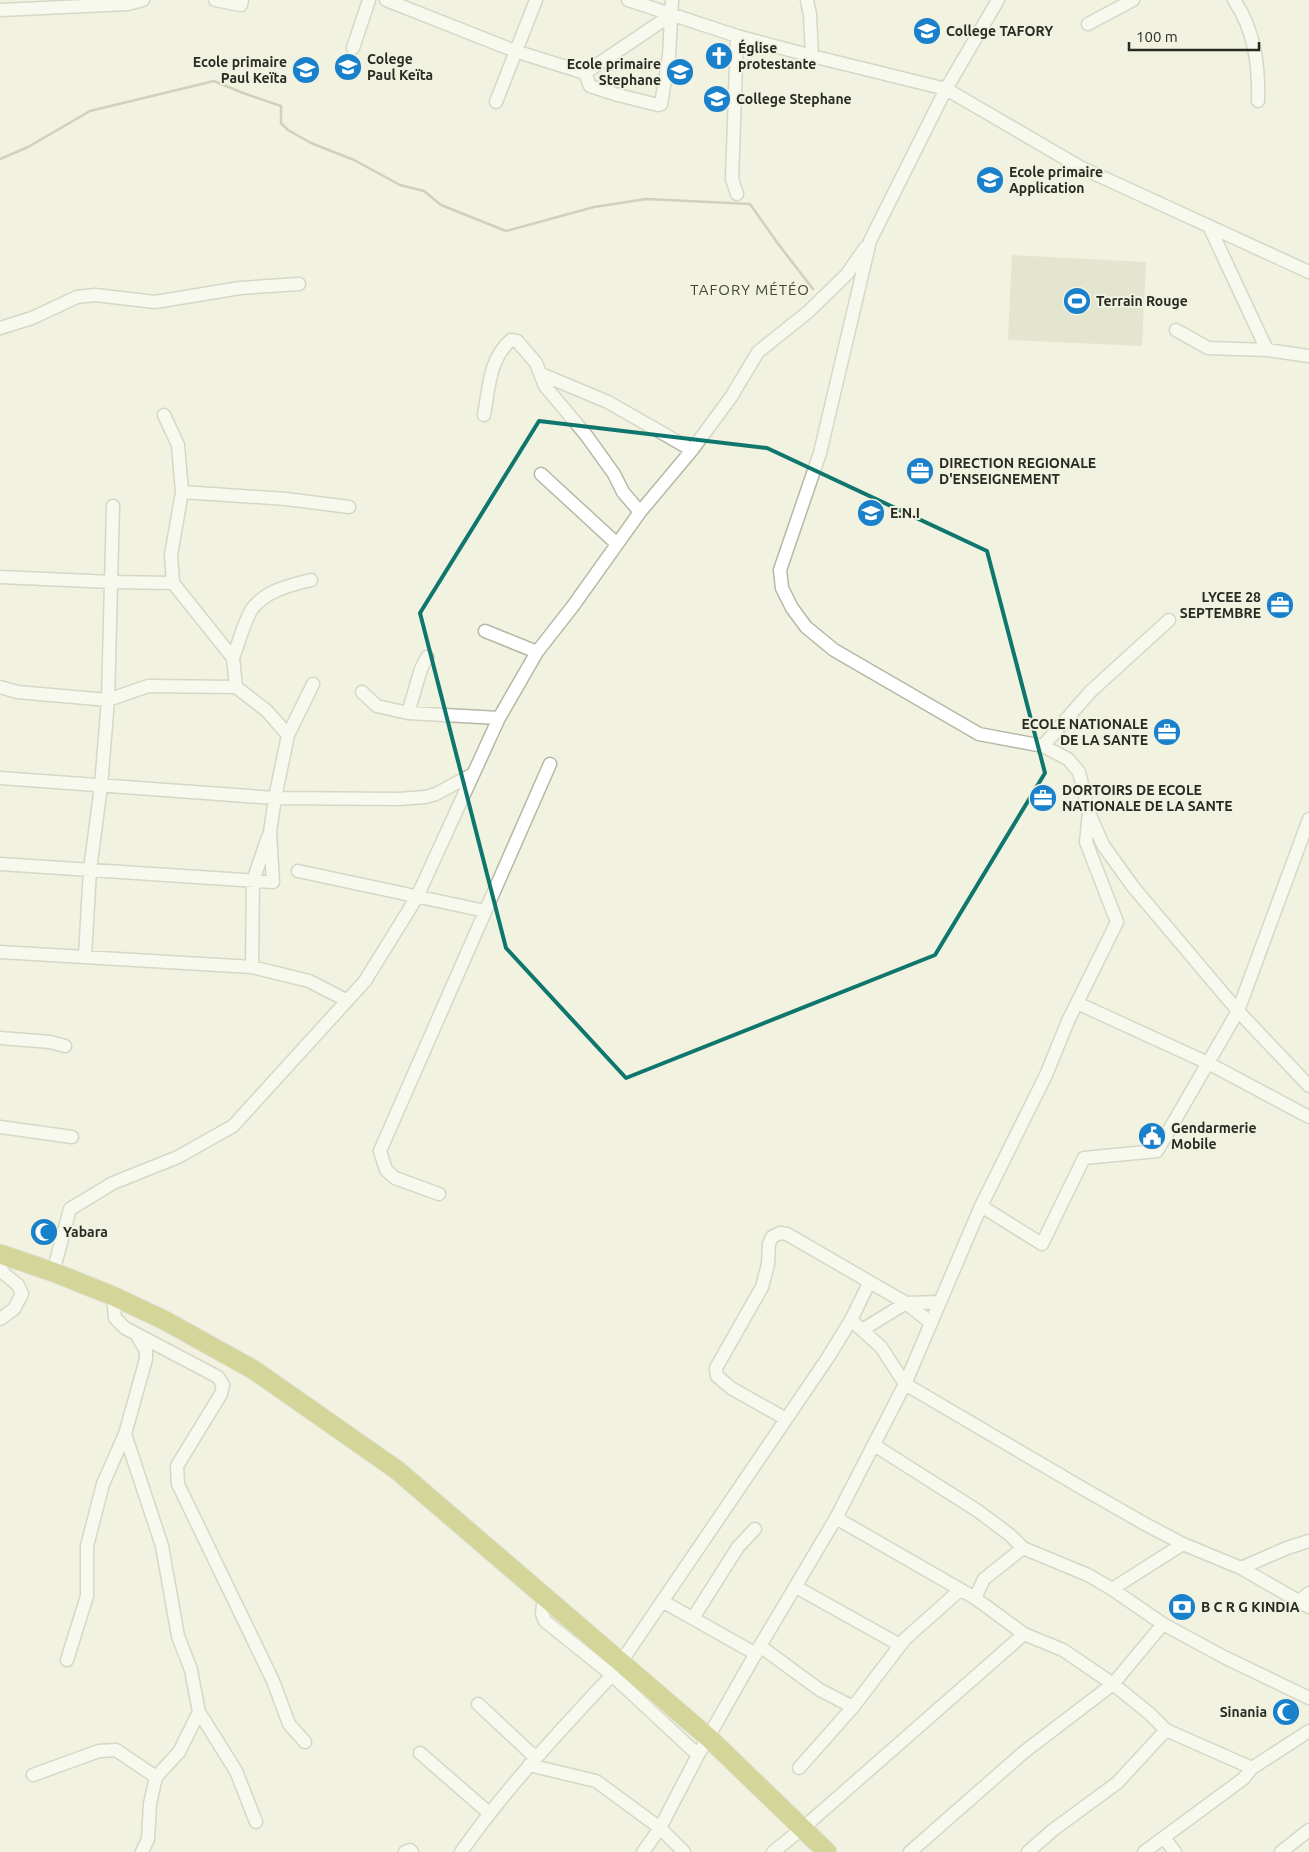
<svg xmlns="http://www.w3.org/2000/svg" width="1309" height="1852" font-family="Ubuntu,sans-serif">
	<rect width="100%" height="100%" fill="#f1f2e0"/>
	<path fill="#d4d6b9" d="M 1012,255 L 1146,262 L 1142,346 L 1008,340 Z"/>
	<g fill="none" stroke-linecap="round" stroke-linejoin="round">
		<path stroke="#a6a88a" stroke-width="2.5" d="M 0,159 L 28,147 L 90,111 L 214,81 L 243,93 L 281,106 L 281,123 L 288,130 L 311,143 L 354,160 L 400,185 L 424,191 L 441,205 L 506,231 L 594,207 L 646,199 L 750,204 L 779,245 L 813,289"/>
		<defs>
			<path id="minor" d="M 215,0 L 241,5 L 242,0
				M 386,0 L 515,51 L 585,73 L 671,15
				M 628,0 L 737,36 L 812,56 L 946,89 L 1080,167 L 1309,272
				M 807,0 L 810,15 L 812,56
				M 998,0 L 946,89 L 870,241 L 820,453 L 780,570 L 782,588 L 792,608 L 806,627 L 834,650 L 979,734 L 1043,746 L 1068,759 L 1079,772 L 1089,813 L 1103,845 L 1134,888 L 1238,1011 L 1309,1086
				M 1234,0 C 1255,31 1259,66 1258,101
				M 0,10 L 128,4 L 143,0
				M 1088,24 L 1133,0
				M 353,48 L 369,0
				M 585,73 L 590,86 L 618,95 L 658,105 L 661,104 L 669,56 L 672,0
				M 496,102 L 536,0
				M 737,194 L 732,179 L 737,36
				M 1209,226 L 1267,350
				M 0,328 L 32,318 L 77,297 L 95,295 L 155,302 L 240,288 L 299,284
				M 1176,330 L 1208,348 L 1267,350 L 1309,356
				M 541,374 L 608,402 L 692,450
				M 164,415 L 178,445 L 182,492 L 171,555 L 173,583
				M 484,415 C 489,388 489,359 511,340 L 517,341 L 536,363 L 545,386 L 586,435 L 614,474 L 623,492 L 640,512
				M 541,474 L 617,544
				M 182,492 L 286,499 L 349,507
				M 0,577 L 112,582 L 173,583 L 233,658 L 236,687 L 267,711 L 288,735 L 275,798 L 270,832 L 273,882 L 0,864
				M 485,631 L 537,652
				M 233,658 C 238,645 245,619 252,609 C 265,591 290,585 311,580
				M 0,687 L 17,692 L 108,700 L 148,686 L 236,687
				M 362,692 L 377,706 L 408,713 L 499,718
				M 408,713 L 421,669 L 427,657
				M 288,735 L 313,684
				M 1043,746 L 1090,692 L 1169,620
				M 0,778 L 275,798 L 399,799 L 425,797 L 436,794 L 473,774
				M 298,871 L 485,911
				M 0,952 L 252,967 L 309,981 L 346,1000
				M 85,956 L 90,870 L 101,786 L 108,700 L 113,506
				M 252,967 L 253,881 L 268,837
				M 1077,1003 L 1208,1063 L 1309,1117
				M 0,1038 L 50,1042 L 65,1046
				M 0,1127 L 72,1137
				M 439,1194 L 395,1178 L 386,1170 L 380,1151 L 550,764
				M 981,1206 L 1042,1244 L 1084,1158 L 1157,1151 L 1238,1011 L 1309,819
				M 0,1260 L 2,1272 L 18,1285 L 22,1294 L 14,1309 L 0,1319
				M 53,1272 L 70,1209 L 113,1183 L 178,1157 L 233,1126 L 365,981 L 417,897 L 499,718 L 537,652 L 573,606 L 640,512 L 692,450 L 731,397 L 758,352 L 808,312 L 847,274 L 865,248
				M 113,1296 L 115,1318 L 125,1328 L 218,1377 L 223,1385 L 221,1394 L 177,1466 L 178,1484 L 273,1681 L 289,1724 L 305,1742
				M 851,1320 L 881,1347 L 905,1384 L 1082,1488 L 1145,1524 L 1183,1544 L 1241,1568 L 1287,1548 L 1309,1541
				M 862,1330 L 906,1303 L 931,1323
				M 786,1419 L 731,1388 L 717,1376 L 716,1368 L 762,1287 L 768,1264 L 769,1244 L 772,1237 L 780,1233 L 787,1234 L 906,1303 L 940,1302
				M 125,1434 L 162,1546 L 178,1636 L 191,1670 L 199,1712 L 236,1771 L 256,1822
				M 874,1445 L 978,1511 L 1010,1535 L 1023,1548 L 1088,1575 L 1112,1589
				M 836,1518 L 975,1598 L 1024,1634 L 1063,1650 L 1113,1684 L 1150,1714 L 1166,1730 L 1252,1768 L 1309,1731
				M 1183,1544 L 1112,1589 L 1163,1624 L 1224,1657 L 1309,1698
				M 1241,1568 L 1309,1607
				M 796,1587 L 900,1645
				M 544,1596 L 542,1614 L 545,1621 L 612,1675 L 698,1755
				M 975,1598 L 984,1579 L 1023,1548
				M 662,1601 L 756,1654
				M 1299,1601 L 1309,1593
				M 693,1618 L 738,1547 L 755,1529
				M 760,1646 L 820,1690 L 853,1707 L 905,1639 L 960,1590
				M 67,1660 L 87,1596 L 87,1546 L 103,1484 L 125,1434 L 146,1359 L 146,1351 L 136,1334
				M 478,1704 L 536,1758
				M 420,1753 L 489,1813
				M 529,1765 L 596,1781 L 660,1828 L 684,1852
				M 799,1768 L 853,1707
				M 33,1775 L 99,1751 L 116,1750 L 156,1777
				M 1164,1838 L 1175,1852
				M 142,1852 L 148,1839 L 150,1804 L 156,1777 L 179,1752 L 199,1712
				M 405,1852 L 410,1850 L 412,1852
				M 461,1852 C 506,1788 559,1732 612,1675 L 621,1662 L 827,1359 L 851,1320 L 869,1283
				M 643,1852 L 660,1828 L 698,1755 L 760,1646 L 836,1518 L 905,1384 L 981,1206 L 1046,1075 L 1068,1021 L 1117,922 L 1086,842 L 1089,813
				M 773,1852 L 803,1828 L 1024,1634
				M 910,1852 L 1024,1752 L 1113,1684 L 1163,1624
				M 1028,1852 L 1053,1830 L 1117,1783 L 1166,1730
				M 1144,1852 L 1243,1779 L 1252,1768
				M 1281,1852 L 1309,1830"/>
			<path id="highway" d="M 0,1254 L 53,1272 L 113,1296 L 164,1320 L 254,1370 L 397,1470 L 709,1738 L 827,1852"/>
		</defs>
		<use href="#minor" stroke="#b6b7a6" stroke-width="15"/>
		<use href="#highway" stroke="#d4d4d3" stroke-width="21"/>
		<use href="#minor" stroke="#fff" stroke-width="12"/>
		<use href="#highway" stroke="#b0b144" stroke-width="19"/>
	</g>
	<path d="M0 0H1309V1852H0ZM 539,421 L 767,448 L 987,551 L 1045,773 L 935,955 L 626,1078 L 506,948 L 420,613 Z" fill="#f1f2e0" fill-opacity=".55" fill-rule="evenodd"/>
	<path fill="none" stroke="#0f766e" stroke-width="4" stroke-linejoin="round" d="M 539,421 L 767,448 L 987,551 L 1045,773 L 935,955 L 626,1078 L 506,948 L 420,613 Z"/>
	<defs>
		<symbol id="university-disc" viewBox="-11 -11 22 22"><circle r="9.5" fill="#1980cb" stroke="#f1f2e0"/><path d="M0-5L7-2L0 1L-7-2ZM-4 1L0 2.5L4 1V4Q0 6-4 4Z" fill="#fff"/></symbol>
		<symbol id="church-disc" viewBox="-11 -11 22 22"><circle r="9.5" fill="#1980cb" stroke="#f1f2e0"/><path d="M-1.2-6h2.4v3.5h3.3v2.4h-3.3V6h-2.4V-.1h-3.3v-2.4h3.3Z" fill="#fff"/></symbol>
		<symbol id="school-disc" viewBox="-11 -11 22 22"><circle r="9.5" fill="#1980cb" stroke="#f1f2e0"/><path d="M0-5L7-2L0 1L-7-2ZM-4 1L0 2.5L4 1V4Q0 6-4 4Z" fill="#fff"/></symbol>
		<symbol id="stadium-disc" viewBox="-11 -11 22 22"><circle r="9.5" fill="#1980cb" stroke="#f1f2e0"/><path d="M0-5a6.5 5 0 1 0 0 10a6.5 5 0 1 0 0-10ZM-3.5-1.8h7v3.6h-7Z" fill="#fff"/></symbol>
		<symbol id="office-disc" viewBox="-11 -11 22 22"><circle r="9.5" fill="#1980cb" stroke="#f1f2e0"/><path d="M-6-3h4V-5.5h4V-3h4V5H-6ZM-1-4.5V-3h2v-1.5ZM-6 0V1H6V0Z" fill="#fff"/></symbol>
		<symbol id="civic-disc" viewBox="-11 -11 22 22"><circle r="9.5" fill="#1980cb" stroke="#f1f2e0"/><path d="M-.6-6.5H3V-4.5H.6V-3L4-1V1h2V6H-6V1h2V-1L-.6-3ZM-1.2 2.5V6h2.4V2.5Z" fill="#fff"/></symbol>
		<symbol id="mosque-disc" viewBox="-11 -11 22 22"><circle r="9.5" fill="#1980cb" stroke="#f1f2e0"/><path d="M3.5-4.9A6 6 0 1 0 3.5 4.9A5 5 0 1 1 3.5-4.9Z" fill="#fff"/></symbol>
		<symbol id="bank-disc" viewBox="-11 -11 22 22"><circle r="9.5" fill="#1980cb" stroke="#f1f2e0"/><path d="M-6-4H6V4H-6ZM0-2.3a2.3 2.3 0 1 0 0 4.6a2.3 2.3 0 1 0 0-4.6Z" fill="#fff"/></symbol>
	</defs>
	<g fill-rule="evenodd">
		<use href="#university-disc" x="911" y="15" width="32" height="32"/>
		<use href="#church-disc" x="703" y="40" width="32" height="32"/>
		<use href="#university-disc" x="332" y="51" width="32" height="32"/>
		<use href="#school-disc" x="290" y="54" width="32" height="32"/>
		<use href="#school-disc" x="664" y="56" width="32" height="32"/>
		<use href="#university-disc" x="701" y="83" width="32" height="32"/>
		<use href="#school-disc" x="974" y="164" width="32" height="32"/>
		<use href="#stadium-disc" x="1061" y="285" width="32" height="32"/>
		<use href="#office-disc" x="904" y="455" width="32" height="32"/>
		<use href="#university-disc" x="855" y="497" width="32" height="32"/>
		<use href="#office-disc" x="1264" y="589" width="32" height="32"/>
		<use href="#office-disc" x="1151" y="716" width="32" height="32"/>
		<use href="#office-disc" x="1027" y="782" width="32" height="32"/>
		<use href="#civic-disc" x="1136" y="1120" width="32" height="32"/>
		<use href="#mosque-disc" x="28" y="1216" width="32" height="32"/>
		<use href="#bank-disc" x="1166" y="1591" width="32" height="32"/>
		<use href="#mosque-disc" x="1270" y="1696" width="32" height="32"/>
	</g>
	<g text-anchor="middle" stroke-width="4" stroke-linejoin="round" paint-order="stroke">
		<g font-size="14" font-weight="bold" fill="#292a23" stroke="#f1f2e0" text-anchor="start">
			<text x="946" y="36">College TAFORY</text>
			<text x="738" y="53">Église<tspan x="738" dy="16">protestante</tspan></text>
			<text x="367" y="64">Colege<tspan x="367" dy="16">Paul Keïta</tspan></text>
			<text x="287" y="67" text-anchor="end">Ecole primaire<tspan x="287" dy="16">Paul Keïta</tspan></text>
			<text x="661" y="69" text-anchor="end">Ecole primaire<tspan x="661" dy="16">Stephane</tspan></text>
			<text x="736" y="104">College Stephane</text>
			<text x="1009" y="177">Ecole primaire<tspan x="1009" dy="16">Application</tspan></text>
			<text x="1096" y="306">Terrain Rouge</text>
			<text x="939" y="468">DIRECTION REGIONALE<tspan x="939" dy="16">D'ENSEIGNEMENT</tspan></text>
			<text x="890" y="518">E.N.I</text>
			<text x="1261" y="602" text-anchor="end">LYCEE 28<tspan x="1261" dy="16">SEPTEMBRE</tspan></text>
			<text x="1148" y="729" text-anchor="end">ECOLE NATIONALE<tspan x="1148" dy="16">DE LA SANTE</tspan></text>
			<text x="1062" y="795">DORTOIRS DE ECOLE<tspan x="1062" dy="16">NATIONALE DE LA SANTE</tspan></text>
			<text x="1171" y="1133">Gendarmerie<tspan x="1171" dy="16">Mobile</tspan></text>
			<text x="63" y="1237">Yabara</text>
			<text x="1201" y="1612">B C R G KINDIA</text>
			<text x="1267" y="1717" text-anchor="end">Sinania</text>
		</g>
		<g font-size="15" letter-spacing="1" fill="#434435" stroke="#f1f2e0">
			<text x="750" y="295">TAFORY MÉTÉO</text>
		</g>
	</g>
	<path d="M1129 42v8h130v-8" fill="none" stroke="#292a23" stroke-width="2.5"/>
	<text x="1136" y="42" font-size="15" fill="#292a23" stroke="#f1f2e0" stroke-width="4" paint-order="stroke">100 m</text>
</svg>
